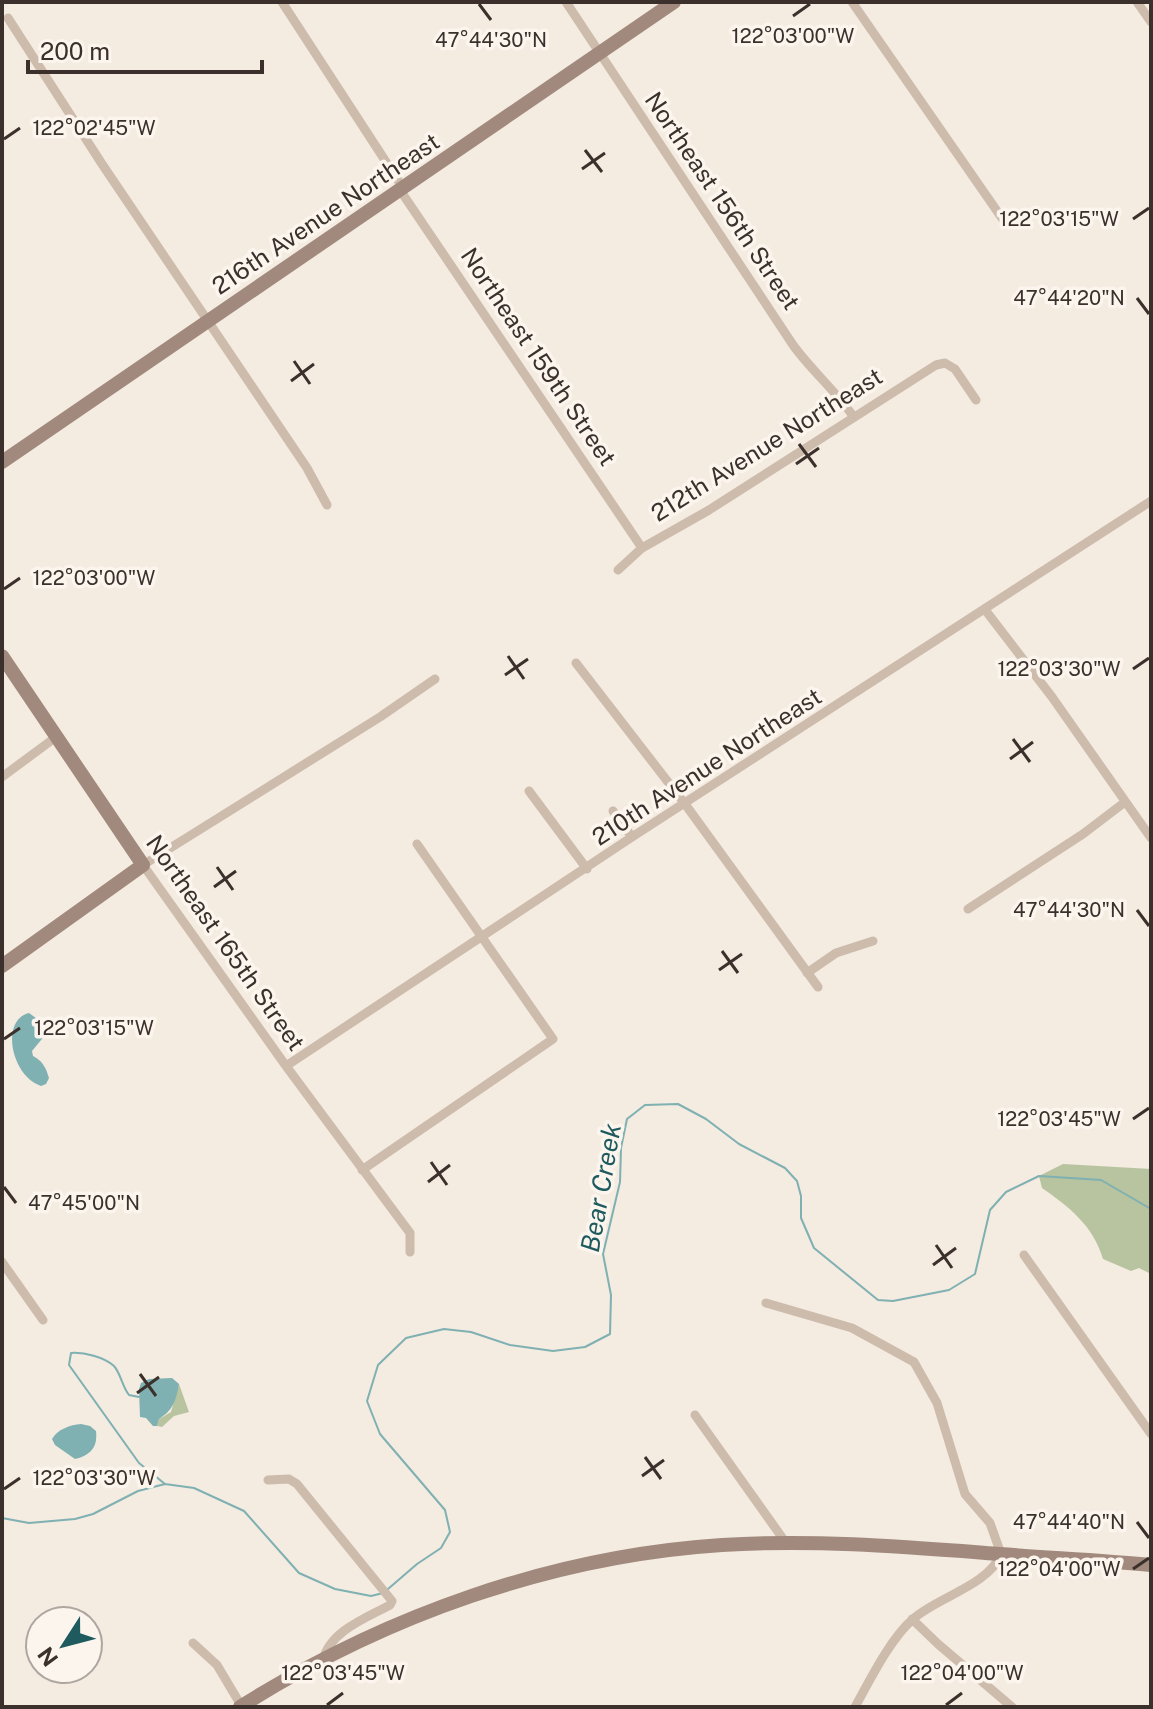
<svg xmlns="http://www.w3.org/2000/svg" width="1153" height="1709" font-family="'Public Sans',sans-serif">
	<rect width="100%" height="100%" fill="#f4ebe1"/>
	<path fill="#b8c4a0" d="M 1063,1164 L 1151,1169 L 1151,1274 L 1139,1268 L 1131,1271 L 1103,1259 C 1093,1225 1069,1207 1042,1188 L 1039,1176 Z
		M 179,1384 L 189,1412 L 174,1416 L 162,1427 L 157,1426 L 159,1419 L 171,1412 Z"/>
	<path fill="#7fb0b2" d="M 29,1013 L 40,1021 L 46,1034 L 32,1051 L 33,1056 C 43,1061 46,1068 49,1078 L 46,1084 L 41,1086 C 11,1076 0,1020 29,1013 Z
		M 172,1378 L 179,1384 C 176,1401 173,1410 159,1419 L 157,1426 L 153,1426 L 146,1418 L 140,1417 L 139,1389 L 141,1383 L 149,1379 Z
		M 81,1424 L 90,1426 L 96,1431 C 98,1448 90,1455 75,1459 L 55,1445 L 52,1439 C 58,1429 70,1425 81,1424 Z"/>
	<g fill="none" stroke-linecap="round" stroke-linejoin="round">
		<path stroke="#7fb0b2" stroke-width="2" d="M 139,1397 L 129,1395 C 122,1386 121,1374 114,1366 C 104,1357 84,1352 71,1353 L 69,1365 L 139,1463 L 165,1484
			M 2,1518 L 29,1523 L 75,1519 L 93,1514 L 138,1491 L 165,1484 L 194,1488 L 244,1511 L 299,1573 L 335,1589 L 371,1596 L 383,1593
			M 388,1589 L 417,1564 L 441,1548 L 450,1532 L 445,1510 L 380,1434 L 367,1401 L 378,1365 L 406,1338 L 444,1329 L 471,1332 L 510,1345 L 553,1351 L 585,1347 L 610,1334 L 611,1295 L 603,1254 L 620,1182 L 621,1148 L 627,1119 L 645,1105 L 678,1104 L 706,1119 L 739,1144 L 785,1168 L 797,1181 L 801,1196 L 801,1218 L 814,1248 L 878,1300 L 893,1301 L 949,1290 L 975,1274 L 990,1210 L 1006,1192 L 1039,1176 L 1101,1180 L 1151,1209"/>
		<path stroke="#cdbbac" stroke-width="9" d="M 282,2 L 403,188
			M 566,2 L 793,345 C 811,370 835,390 853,416
			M 852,2 L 1006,224
			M 1137,2 L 1151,22
			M 8,18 L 102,164 L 307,468 L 327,505
			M 400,190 L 642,548
			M 618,570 L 642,548 L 709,510 L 936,365 L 945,363 L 955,369 L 976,400
			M 986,611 L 1052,697 L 1151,838
			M 576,663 L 685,804 L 818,987
			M 2,777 L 56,737
			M 529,791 L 587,869
			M 613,811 L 632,837
			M 968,909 L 1083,834 L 1125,802
			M 807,973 L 836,953 L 873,941
			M 286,1066 L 632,837 L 1151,501
			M 362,1170 L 553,1039 L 417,844
			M 410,1252 L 410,1233 L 286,1066 L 143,865 L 380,717 L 435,679
			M 1024,1255 L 1151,1434
			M 2,1262 L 43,1320
			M 766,1303 L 852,1328 L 914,1362 L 937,1403 L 965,1494 L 990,1523 L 1001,1554 C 988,1586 937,1597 913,1619 C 890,1639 870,1680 855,1707
			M 695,1415 L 786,1543
			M 268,1480 L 289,1479 L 297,1484 L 392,1601 L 390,1605 C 366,1618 330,1631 323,1660
			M 912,1619 L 938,1644 L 1012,1707
			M 193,1643 L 217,1665 L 242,1707"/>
		<path stroke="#a18a7d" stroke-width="14" d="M 2,462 L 674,2
			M 2,656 L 143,865 L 2,966
			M 240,1707 C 384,1616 552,1556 722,1545 C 815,1539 908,1547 1000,1554 C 1050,1558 1101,1560 1151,1565"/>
	</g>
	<path fill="none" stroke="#3b302b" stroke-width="3" d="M 479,4 L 491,20M 793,16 L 810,4M 4,139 L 20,128M 585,150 L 602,172M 582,169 L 605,153M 1133,219 L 1149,208M 1137,298 L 1149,314M 294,361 L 310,384M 291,381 L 314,364M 799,444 L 816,467M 796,464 L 819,448M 4,589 L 20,578M 508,656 L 524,679M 1133,669 L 1149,658M 505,675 L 528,659M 1013,739 L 1030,762M 1010,759 L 1033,742M 217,867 L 233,890M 214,887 L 236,871M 1137,910 L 1149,926M 722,951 L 738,973M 719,970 L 742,954M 4,1039 L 20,1028M 1133,1119 L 1149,1108M 431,1162 L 447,1185M 428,1182 L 450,1165M 4,1187 L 16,1203M 936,1245 L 952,1268M 933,1265 L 956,1248M 140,1374 L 156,1396M 137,1393 L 159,1377M 645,1457 L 661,1479M 642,1476 L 664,1460M 4,1489 L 20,1478M 1137,1522 L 1149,1538M 1133,1569 L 1149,1558M 327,1705 L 343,1693M 946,1705 L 962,1693"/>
	<g text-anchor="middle" stroke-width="7" stroke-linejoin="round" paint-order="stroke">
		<g font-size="24" fill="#3b302b" stroke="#fbf5ee">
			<text transform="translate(722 201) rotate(56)" y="8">Northeast 156th Street</text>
			<text transform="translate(326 214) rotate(-34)" y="8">216th Avenue Northeast</text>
			<text transform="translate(538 357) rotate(56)" y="8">Northeast 159th Street</text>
			<text transform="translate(767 445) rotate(-32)" y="8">212th Avenue Northeast</text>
			<text transform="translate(707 767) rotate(-33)" y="8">210th Avenue Northeast</text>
			<text transform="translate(225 943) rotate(55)" y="8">Northeast 165th Street</text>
		</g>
		<g font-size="26" font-style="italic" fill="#1f5a5e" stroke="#fbf5ee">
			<text transform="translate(601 1188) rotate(-80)" y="9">Bear Creek</text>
		</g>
	</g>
	<g font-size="20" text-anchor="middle" fill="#3b302b" stroke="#fbf5ee" stroke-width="7" stroke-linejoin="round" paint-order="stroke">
		<text x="793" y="43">122°03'00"W</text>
		<text x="491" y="47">47°44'30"N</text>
		<text x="94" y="135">122°02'45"W</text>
		<text x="1059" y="226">122°03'15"W</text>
		<text x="1069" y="305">47°44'20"N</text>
		<text x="94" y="585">122°03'00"W</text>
		<text x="1059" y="676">122°03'30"W</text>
		<text x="1069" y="917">47°44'30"N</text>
		<text x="94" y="1035">122°03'15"W</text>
		<text x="1059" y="1126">122°03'45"W</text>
		<text x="84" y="1210">47°45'00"N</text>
		<text x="94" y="1485">122°03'30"W</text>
		<text x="1069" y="1529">47°44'40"N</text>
		<text x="1059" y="1576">122°04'00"W</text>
		<text x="343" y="1680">122°03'45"W</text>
		<text x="962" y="1680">122°04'00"W</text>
	</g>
	<rect width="1153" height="1709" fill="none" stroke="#3b302b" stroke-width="8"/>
	<g transform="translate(64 1645) rotate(234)"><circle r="38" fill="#fbf5ee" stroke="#aea6a0" stroke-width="2"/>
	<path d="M0-6L14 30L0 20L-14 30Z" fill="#1f5a5e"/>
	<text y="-12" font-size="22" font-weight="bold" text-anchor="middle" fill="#3b302b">N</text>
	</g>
	<path d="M28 60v12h234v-12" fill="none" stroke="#3b302b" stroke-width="4"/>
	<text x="40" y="60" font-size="24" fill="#3b302b" stroke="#fbf5ee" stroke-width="6" paint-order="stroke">200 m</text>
</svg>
